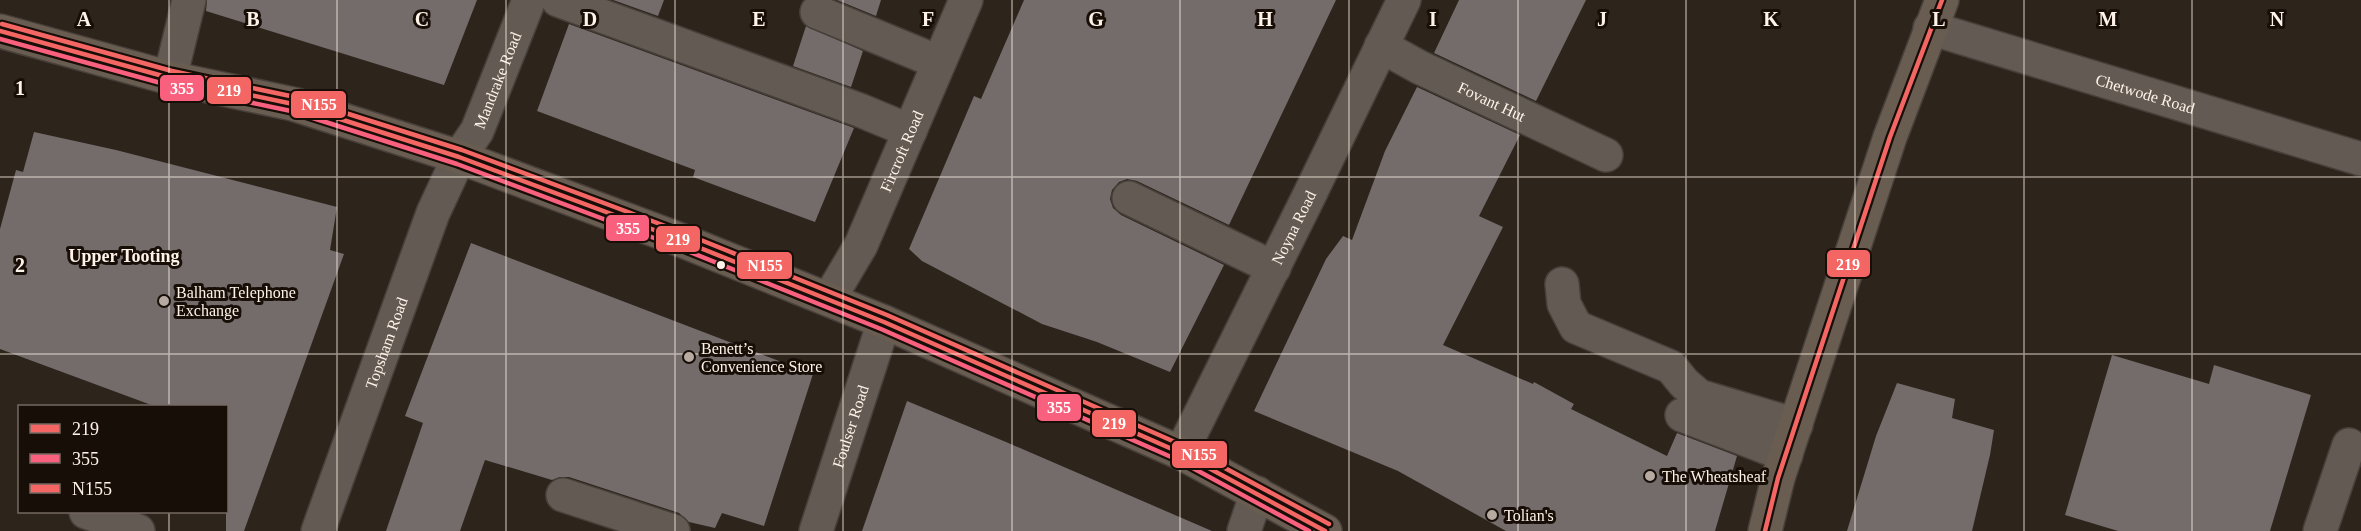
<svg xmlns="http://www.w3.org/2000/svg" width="2361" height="531" font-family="'Times New Roman',serif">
	<rect width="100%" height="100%" fill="#2d241c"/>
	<path fill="#746b6b" d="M 207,0 L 477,0 L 444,85 L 206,11 Z
		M 613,0 L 664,0 L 658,16 Z
		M 837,0 L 881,0 L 876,16 Z
		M 1024,0 L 1336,0 L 1229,225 L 1137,181 L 1127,179 L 1119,182 L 1112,190 L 1110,199 L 1113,208 L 1121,215 L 1224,265 L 1170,372 L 1097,342 L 1042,324 L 922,261 L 909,249 L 974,96 L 981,99 Z
		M 1459,0 L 1586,0 L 1536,101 L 1434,53 Z
		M 569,24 L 854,128 L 815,222 L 693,177 L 695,170 L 537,111 Z
		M 806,26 L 863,51 L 851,87 L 793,66 Z
		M 1417,87 L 1520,135 L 1479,216 L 1503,227 L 1443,345 L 1533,384 L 1534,382 L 1574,404 L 1571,409 L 1667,456 L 1677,433 L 1737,456 L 1715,531 L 1506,531 L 1398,471 L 1254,411 L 1326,259 L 1343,236 L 1352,240 L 1385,151 Z
		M 34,132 L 116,150 L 337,207 L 330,250 L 344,254 L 244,531 L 226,531 L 226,406 L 154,406 L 0,349 L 0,229 L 16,170 L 23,172 Z
		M 471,243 L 813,374 L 764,526 L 722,513 L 715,528 L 689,522 L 679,513 L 569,477 L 560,477 L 552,480 L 485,460 L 460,531 L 386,531 L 423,423 L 405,416 Z
		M 2112,355 L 2209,384 L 2214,365 L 2311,395 L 2270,531 L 2118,531 L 2065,515 Z
		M 1897,383 L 1955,399 L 1952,418 L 1994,430 L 1990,455 L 1972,531 L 1847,531 L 1876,436 Z
		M 907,401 L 1006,442 L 1212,531 L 862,531 Z"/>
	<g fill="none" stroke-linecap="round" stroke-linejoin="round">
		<defs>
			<g id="minor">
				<path d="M 558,0 L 862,111 L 910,131"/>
				<path d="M 817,12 L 938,62"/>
				<path id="s1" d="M 1930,28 L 2361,159"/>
				<path id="s2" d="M 1381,46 L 1419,67 L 1606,155"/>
				<path d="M 170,78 L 189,0"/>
				<path d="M 1129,198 L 1274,268"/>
				<path d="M 1562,284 L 1564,304 L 1576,327 L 1671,367 L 1684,383 L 1699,396 L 1796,425"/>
				<path id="s3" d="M 829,299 L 861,245 L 966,0"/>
				<path d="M 1682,415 L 1786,455"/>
				<path id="s4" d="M 1181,453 L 1307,200 L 1404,0"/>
				<path d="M 563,495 L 673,531"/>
				<path d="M 86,512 L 138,531"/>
				<path id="s5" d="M 318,531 L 433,213 L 459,157 L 477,131 L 529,0"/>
				<path id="s6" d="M 816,531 L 884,322"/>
				<path d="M 1244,531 L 1257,493"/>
				<path d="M 2320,531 L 2349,445"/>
			</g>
			<path id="highway" d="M 0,31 L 170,78 L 293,104 L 459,157 L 673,237 L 884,322 L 1181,453 L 1325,531
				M 1765,531 L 1778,478 L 1890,137 L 1942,0"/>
		</defs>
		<use href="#minor" stroke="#473f39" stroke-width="36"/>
		<use href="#highway" stroke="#473f39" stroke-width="36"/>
		<use href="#minor" stroke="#625a53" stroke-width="33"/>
		<use href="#highway" stroke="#695d52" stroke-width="33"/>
		<defs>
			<path id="bus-1" d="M 0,31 L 170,78 L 293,104 L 459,157 L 673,237 L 884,322 L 1181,453 L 1325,531
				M 1765,531 L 1778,478 L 1890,137 L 1942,0"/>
			<path id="bus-2" d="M 0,39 L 168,85 L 291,111 L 457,164 L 670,244 L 881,329 L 1178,460 L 1309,531"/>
			<path id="bus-3" d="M 2,24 L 172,71 L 295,97 L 462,150 L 676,230 L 887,315 L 1184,446 L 1329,524"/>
		</defs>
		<use href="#bus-1" stroke="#170e08" stroke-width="9"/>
		<use href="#bus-2" stroke="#170e08" stroke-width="9"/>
		<use href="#bus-3" stroke="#170e08" stroke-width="9"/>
		<use href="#bus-1" stroke="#f46663" stroke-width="4.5"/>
		<use href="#bus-2" stroke="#f8607d" stroke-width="4.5"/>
		<use href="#bus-3" stroke="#f46663" stroke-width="4.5"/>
	</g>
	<path fill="none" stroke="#fff2e8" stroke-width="1.5" stroke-opacity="0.55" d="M 169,0 L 169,406M 337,0 L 337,531M 506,0 L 506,531M 675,0 L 675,531M 843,0 L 843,531M 1012,0 L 1012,531M 1180,0 L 1180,531M 1349,0 L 1349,531M 1518,0 L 1518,531M 1686,0 L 1686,531M 1855,0 L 1855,531M 2024,0 L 2024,531M 2192,0 L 2192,531M 0,177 L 2361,177M 0,354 L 2361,354M 169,512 L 169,531"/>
	<circle fill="#fff2e8" stroke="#170e08" stroke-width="2" cx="721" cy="265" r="5"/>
	<g fill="#b6aaa1" stroke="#170e08" stroke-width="2">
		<circle cx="164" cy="301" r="6"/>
		<circle cx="689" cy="357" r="6"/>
		<circle cx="1650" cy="476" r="6"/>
		<circle cx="1492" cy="515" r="6"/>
	</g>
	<g text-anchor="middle" stroke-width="6" stroke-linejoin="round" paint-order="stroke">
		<g font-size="16" fill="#fff2e8" stroke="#170e08">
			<text dy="6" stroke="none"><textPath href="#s5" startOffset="486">Mandrake Road</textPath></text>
			<text dy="6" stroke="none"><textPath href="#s1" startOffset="225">Chetwode Road</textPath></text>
			<text dy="6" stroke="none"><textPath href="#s2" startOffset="124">Fovant Hut</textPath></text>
			<text dy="6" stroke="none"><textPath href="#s3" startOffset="165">Fircroft Road</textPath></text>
			<text dy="6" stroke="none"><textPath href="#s4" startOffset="252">Noyna Road</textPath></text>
			<text dy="6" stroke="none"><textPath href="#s5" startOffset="200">Topsham Road</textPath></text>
			<text dy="6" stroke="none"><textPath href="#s6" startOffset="110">Foulser Road</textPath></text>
		</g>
		<g font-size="16" fill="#fff2e8" stroke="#170e08" text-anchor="start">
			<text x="176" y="298">Balham Telephone<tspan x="176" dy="18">Exchange</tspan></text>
			<text x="701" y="354">Benett’s<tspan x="701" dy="18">Convenience Store</tspan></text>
			<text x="1662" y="482">The Wheatsheaf</text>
			<text x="1504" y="521">Tolian's</text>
		</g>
		<g font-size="18" font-weight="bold" fill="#fff2e8" stroke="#170e08">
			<text x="124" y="262">Upper Tooting</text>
		</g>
	</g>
	<g font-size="20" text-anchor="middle" font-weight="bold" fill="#fff2e8" stroke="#170e08" stroke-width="6" stroke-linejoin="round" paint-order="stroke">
		<text x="84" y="26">A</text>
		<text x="253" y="26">B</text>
		<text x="422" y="26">C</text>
		<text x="590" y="26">D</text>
		<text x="759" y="26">E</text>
		<text x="928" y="26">F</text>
		<text x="1096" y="26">G</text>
		<text x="1265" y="26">H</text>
		<text x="1433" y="26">I</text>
		<text x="1602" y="26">J</text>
		<text x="1771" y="26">K</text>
		<text x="1939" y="26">L</text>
		<text x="2108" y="26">M</text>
		<text x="2277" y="26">N</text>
		<text x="20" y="95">1</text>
		<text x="20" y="272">2</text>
	</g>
	<g stroke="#170e08" stroke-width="2">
		<rect x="159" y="74" width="46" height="28" rx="6" fill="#f8607d"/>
		<rect x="206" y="76" width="46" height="29" rx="6" fill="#f46663"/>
		<rect x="290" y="90" width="57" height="29" rx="6" fill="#f46663"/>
		<rect x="605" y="214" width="45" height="28" rx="6" fill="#f8607d"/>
		<rect x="655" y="225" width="46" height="28" rx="6" fill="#f46663"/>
		<rect x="1826" y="249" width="45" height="29" rx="6" fill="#f46663"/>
		<rect x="736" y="251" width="57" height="29" rx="6" fill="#f46663"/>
		<rect x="1036" y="393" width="46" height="29" rx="6" fill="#f8607d"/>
		<rect x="1091" y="409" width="46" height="29" rx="6" fill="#f46663"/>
		<rect x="1171" y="440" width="57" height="29" rx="6" fill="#f46663"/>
	</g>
	<g font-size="16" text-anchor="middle" font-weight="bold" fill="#fff">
		<text x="182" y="94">355</text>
		<text x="229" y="96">219</text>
		<text x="319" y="110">N155</text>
		<text x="628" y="234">355</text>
		<text x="678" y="245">219</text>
		<text x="1848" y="270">219</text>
		<text x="765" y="271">N155</text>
		<text x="1059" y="413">355</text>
		<text x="1114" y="429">219</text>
		<text x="1199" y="460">N155</text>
	</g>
	<rect x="18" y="405" width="210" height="108" fill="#170e08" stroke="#746962" stroke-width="1.5"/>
	<rect x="30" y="424" width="30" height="9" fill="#f46663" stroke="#746962" stroke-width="1.5"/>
	<text x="72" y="435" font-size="18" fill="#fff2e8">219</text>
	<rect x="30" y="454" width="30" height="9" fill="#f8607d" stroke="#746962" stroke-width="1.5"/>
	<text x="72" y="465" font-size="18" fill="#fff2e8">355</text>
	<rect x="30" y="484" width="30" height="9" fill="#f46663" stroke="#746962" stroke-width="1.5"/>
	<text x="72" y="495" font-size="18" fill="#fff2e8">N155</text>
</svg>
